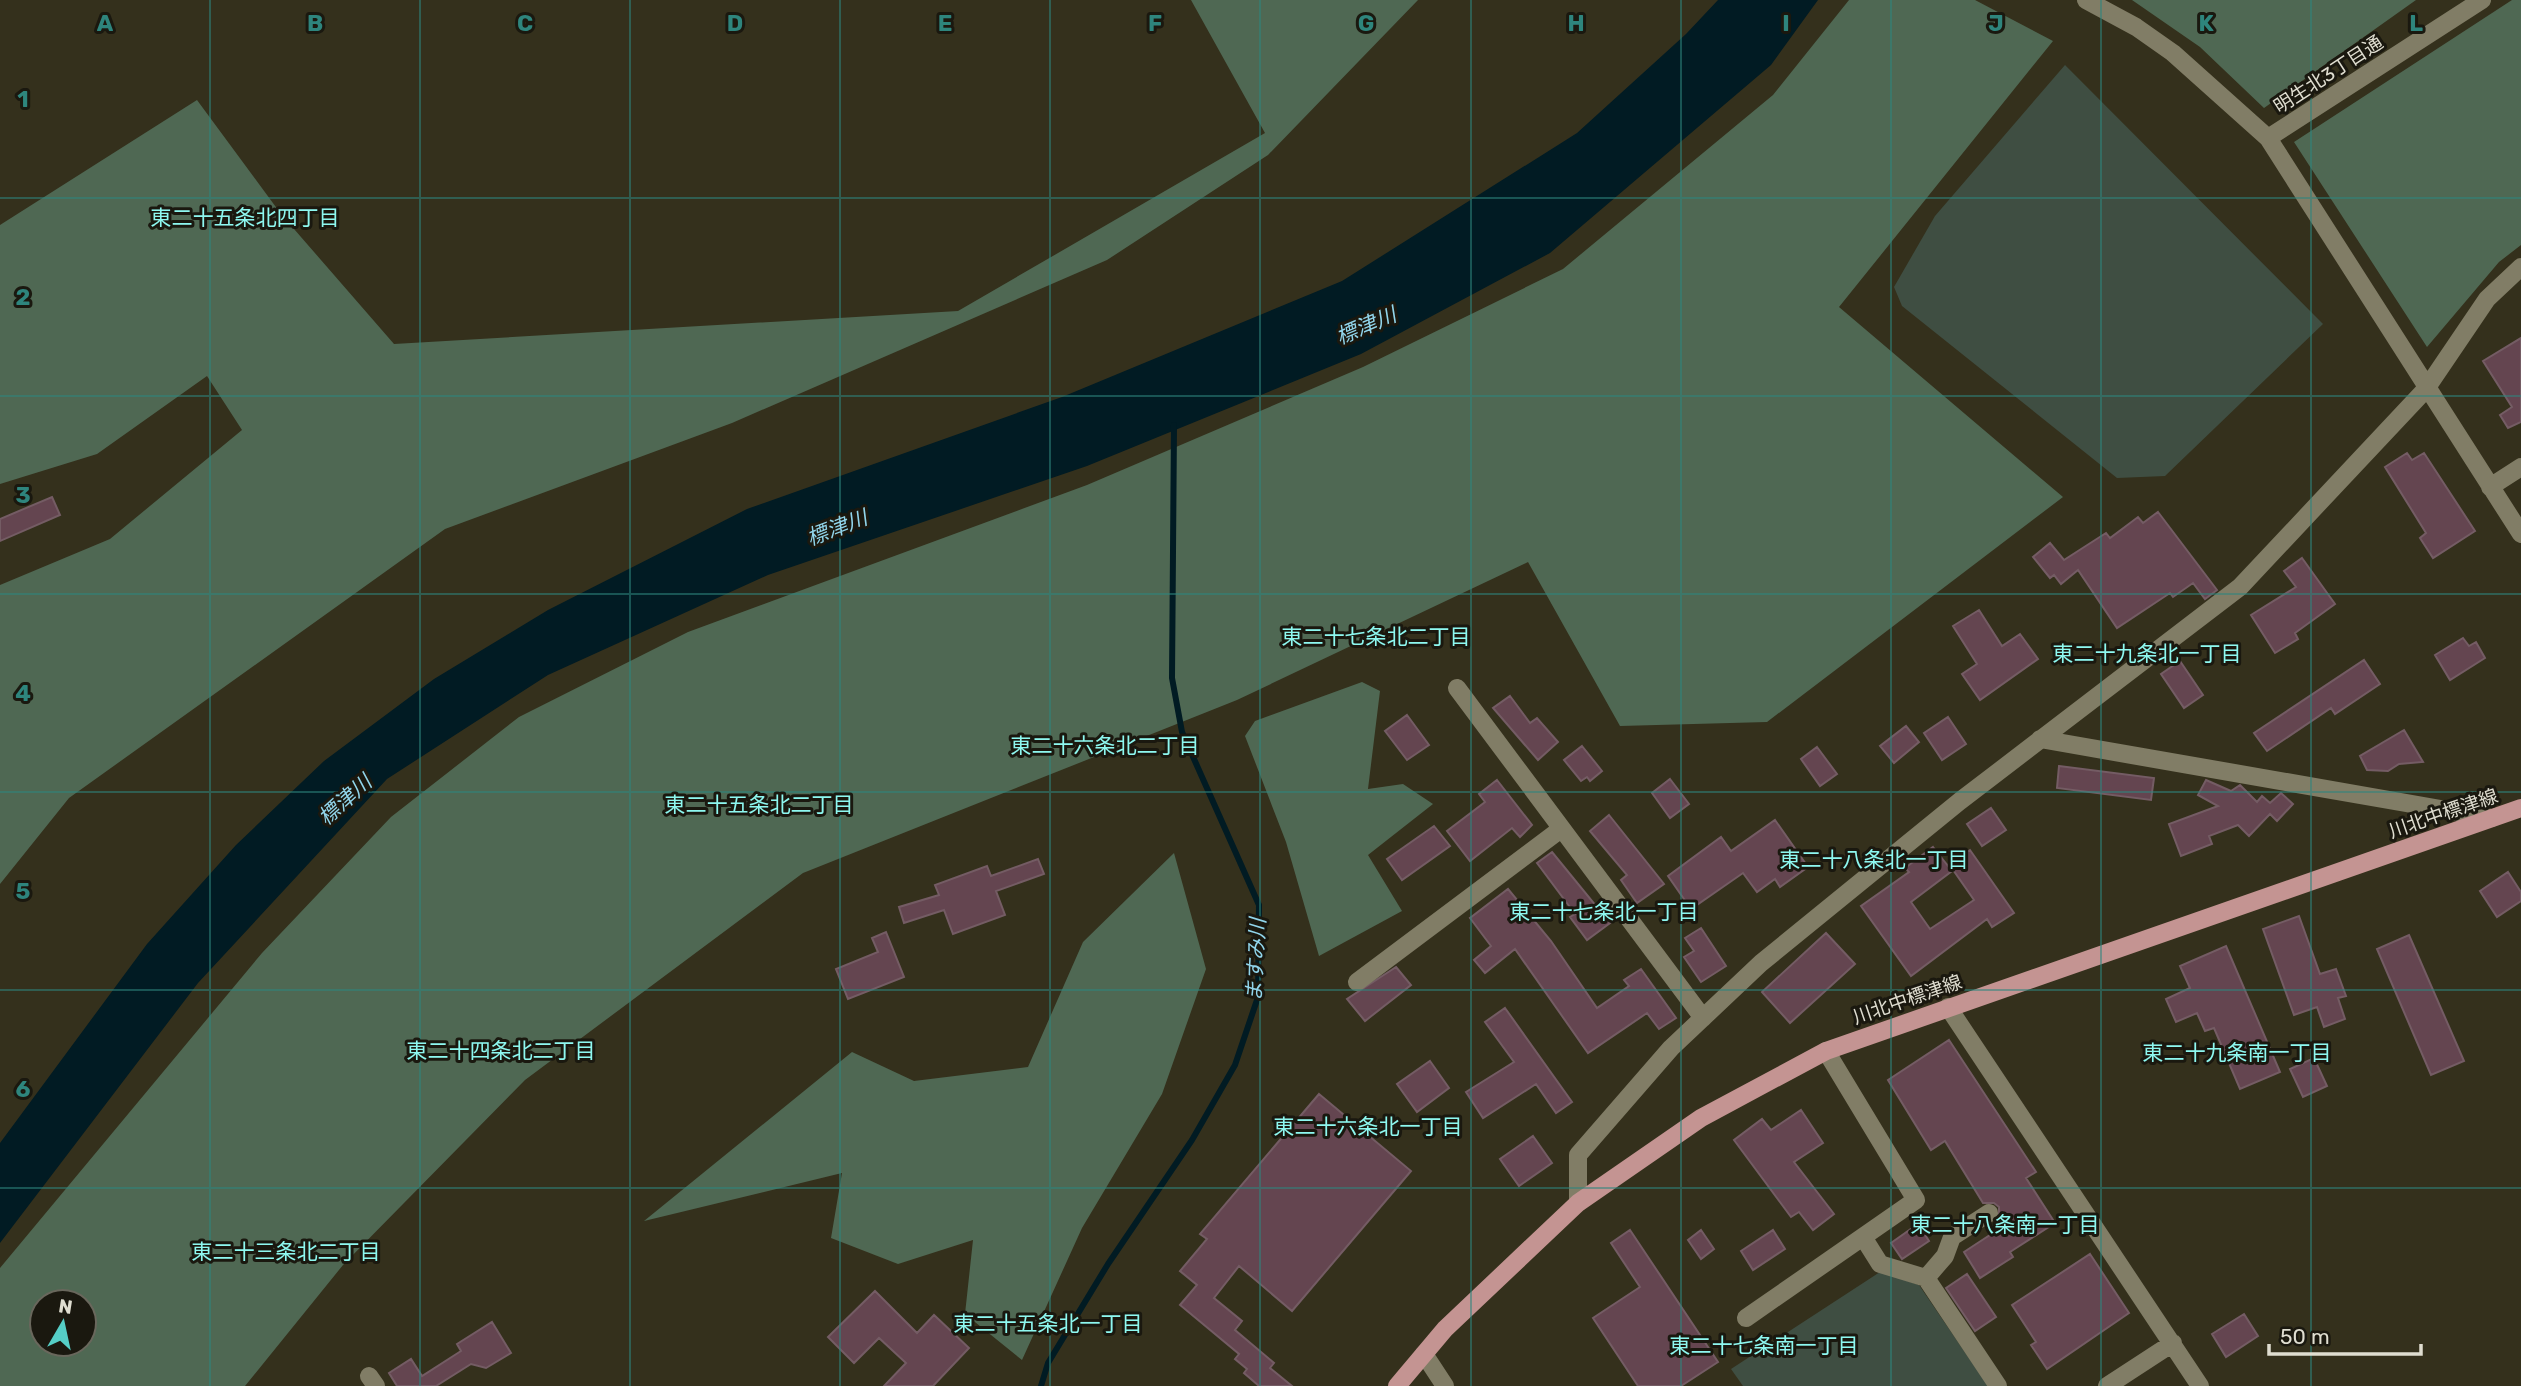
<svg xmlns="http://www.w3.org/2000/svg" width="2521" height="1386" font-family="Rubik,'Noto Sans JP',sans-serif">
	<rect width="100%" height="100%" fill="#34301c"/>
	<path fill="#3f4e42" d="M 2065,65 L 2323,324 L 2165,476 L 2117,478 L 1902,306 L 1894,287 L 1935,216 Z
		M 1880,1272 L 1919,1285 L 1988,1386 L 1743,1386 L 1731,1369 Z"/>
	<path fill="#4f6853" fill-rule="evenodd" d="M 1191,0 L 1418,0 L 1268,155 L 1107,260 L 732,423 L 445,529 L 69,798 L 0,884 L 0,585 L 110,539 L 242,430 L 207,376 L 97,454 L 0,484 L 0,225 L 197,100 L 281,214 L 394,344 L 958,311 L 1265,133 Z
		M 1849,0 L 1975,0 L 2053,41 L 1839,307 L 2063,497 L 1767,722 L 1620,726 L 1528,562 L 1237,700 L 803,873 L 525,1080 L 343,1265 L 245,1386 L 0,1386 L 0,1268 L 262,953 L 391,817 L 519,717 L 688,632 L 1087,485 L 1363,367 L 1563,269 L 1773,95 ZM 42,1302 L 84,1302 L 84,1344 L 42,1344 Z
		M 2132,0 L 2416,0 L 2264,108 L 2200,47 Z
		M 2512,0 L 2521,0 L 2521,245 L 2499,262 L 2427,347 L 2294,142 Z
		M 1362,682 L 1380,691 L 1368,789 L 1403,784 L 1433,804 L 1368,855 L 1402,911 L 1319,956 L 1286,842 L 1245,736 L 1255,721 Z
		M 1174,853 L 1206,969 L 1162,1094 L 1082,1228 L 1022,1360 L 965,1314 L 973,1240 L 898,1264 L 831,1238 L 842,1173 L 644,1221 L 852,1052 L 914,1081 L 1028,1067 L 1083,942 Z"/>
	<path fill="#011b23" d="M 1718,0 L 1818,0 L 1771,65 L 1550,253 L 1361,354 L 1087,466 L 768,575 L 548,675 L 387,779 L 198,983 L 0,1243 L 0,1143 L 147,944 L 236,845 L 324,761 L 434,679 L 548,610 L 747,509 L 1062,397 L 1342,281 L 1577,133 L 1686,34 Z"/>
	<g fill="none" stroke-linecap="round" stroke-linejoin="round">
		<path stroke="#011b23" stroke-width="6" d="M 1041,1386 L 1048,1363 L 1108,1264 L 1192,1140 L 1235,1065 L 1258,997 L 1259,905 L 1182,732 L 1172,678 L 1174,425"/>
	</g>
	<path fill="#644550" stroke="#745c64" stroke-width="2" d="M 2521,338 L 2521,422 L 2508,428 L 2500,415 L 2512,407 L 2483,361 Z
		M 2407,453 L 2412,460 L 2424,453 L 2475,531 L 2433,558 L 2420,538 L 2426,533 L 2385,467 Z
		M 52,497 L 60,515 L 0,541 L 0,519 Z
		M 2158,512 L 2217,590 L 2205,599 L 2193,583 L 2173,597 L 2170,593 L 2117,628 L 2078,570 L 2061,584 L 2054,575 L 2050,578 L 2033,557 L 2050,543 L 2064,560 L 2106,533 L 2110,538 L 2138,517 L 2143,523 Z
		M 2302,558 L 2335,604 L 2295,633 L 2298,639 L 2275,653 L 2251,615 L 2296,587 L 2284,571 Z
		M 1979,610 L 2002,646 L 2020,634 L 2038,659 L 1980,700 L 1962,674 L 1977,664 L 1953,626 Z
		M 2463,638 L 2469,646 L 2476,642 L 2485,658 L 2450,680 L 2435,655 Z
		M 2364,660 L 2380,684 L 2335,714 L 2331,708 L 2267,751 L 2254,733 Z
		M 2180,661 L 2203,695 L 2184,708 L 2161,674 Z
		M 1510,696 L 1530,723 L 1537,718 L 1558,742 L 1538,760 L 1493,708 Z
		M 1407,715 L 1429,745 L 1407,760 L 1385,731 Z
		M 1948,717 L 1966,744 L 1942,760 L 1924,733 Z
		M 1906,726 L 1919,742 L 1894,763 L 1880,746 Z
		M 2404,730 L 2423,762 L 2399,764 L 2388,771 L 2367,770 L 2360,756 Z
		M 1582,746 L 1602,771 L 1590,781 L 1587,777 L 1581,781 L 1564,760 Z
		M 1817,747 L 1837,774 L 1820,786 L 1801,759 Z
		M 2059,766 L 2154,778 L 2151,800 L 2057,788 Z
		M 1670,779 L 1689,804 L 1670,818 L 1652,793 Z
		M 1497,780 L 1532,825 L 1520,837 L 1512,828 L 1470,861 L 1447,831 L 1485,802 L 1479,794 Z
		M 2206,780 L 2231,791 L 2240,785 L 2257,802 L 2262,796 L 2270,803 L 2281,793 L 2293,804 L 2277,821 L 2270,814 L 2249,836 L 2238,825 L 2209,836 L 2212,844 L 2181,856 L 2169,824 L 2218,806 L 2198,795 Z
		M 1991,808 L 2006,830 L 1982,846 L 1967,824 Z
		M 1609,815 L 1664,884 L 1637,903 L 1621,880 L 1627,875 L 1590,831 Z
		M 1775,820 L 1808,867 L 1780,887 L 1775,879 L 1757,892 L 1743,873 L 1691,909 L 1668,876 L 1721,837 L 1731,851 Z
		M 1434,826 L 1450,846 L 1402,880 L 1387,859 Z
		M 1933,847 L 1952,871 L 1911,902 L 1930,929 L 1974,900 L 1949,864 L 1970,850 L 2014,913 L 1992,927 L 1987,919 L 1911,976 L 1861,906 L 1909,872 L 1905,868 Z
		M 1552,852 L 1610,923 L 1587,940 L 1570,917 L 1575,914 L 1537,863 Z
		M 1038,859 L 1044,874 L 996,891 L 1005,915 L 953,934 L 944,910 L 904,923 L 899,907 L 939,895 L 935,885 L 987,866 L 991,876 Z
		M 2508,872 L 2521,892 L 2521,901 L 2497,917 L 2480,891 Z
		M 1508,889 L 1551,941 L 1597,1008 L 1629,986 L 1624,980 L 1641,969 L 1676,1018 L 1659,1029 L 1647,1013 L 1588,1053 L 1515,949 L 1485,973 L 1474,960 L 1491,946 L 1470,918 Z
		M 2299,916 L 2320,974 L 2336,969 L 2346,996 L 2338,998 L 2345,1019 L 2324,1027 L 2317,1007 L 2294,1015 L 2263,929 Z
		M 1701,928 L 1726,966 L 1701,982 L 1684,957 L 1694,951 L 1685,938 Z
		M 886,932 L 904,977 L 848,999 L 836,969 L 878,952 L 872,938 Z
		M 1826,933 L 1855,964 L 1790,1023 L 1762,992 Z
		M 2409,935 L 2464,1061 L 2431,1075 L 2377,949 Z
		M 2226,946 L 2280,1072 L 2240,1089 L 2214,1028 L 2205,1031 L 2197,1013 L 2176,1022 L 2166,999 L 2190,988 L 2180,966 Z
		M 1396,967 L 1411,985 L 1365,1021 L 1347,999 Z
		M 1505,1008 L 1572,1102 L 1556,1113 L 1536,1084 L 1483,1118 L 1466,1092 L 1514,1062 L 1485,1022 Z
		M 1949,1040 L 2036,1172 L 2026,1178 L 2055,1223 L 2010,1252 L 2013,1257 L 1980,1278 L 1964,1252 L 1999,1229 L 1995,1223 L 1999,1218 L 1999,1207 L 1994,1203 L 1983,1203 L 1945,1141 L 1931,1150 L 1888,1080 Z
		M 2314,1058 L 2327,1086 L 2303,1097 L 2290,1069 Z
		M 1430,1061 L 1449,1088 L 1417,1112 L 1397,1084 Z
		M 1319,1094 L 1411,1171 L 1292,1311 L 1239,1266 L 1214,1298 L 1242,1321 L 1235,1330 L 1274,1363 L 1270,1368 L 1292,1386 L 1259,1386 L 1244,1373 L 1247,1369 L 1235,1359 L 1239,1354 L 1180,1305 L 1197,1285 L 1180,1271 L 1207,1239 L 1200,1234 Z
		M 1801,1110 L 1823,1143 L 1794,1162 L 1834,1214 L 1813,1230 L 1799,1212 L 1791,1217 L 1734,1140 L 1762,1119 L 1771,1130 Z
		M 1533,1136 L 1552,1163 L 1519,1186 L 1500,1159 Z
		M 1918,1224 L 1929,1241 L 1902,1259 L 1891,1243 Z
		M 1630,1230 L 1718,1362 L 1681,1386 L 1638,1386 L 1593,1318 L 1640,1287 L 1611,1243 Z
		M 1701,1230 L 1714,1249 L 1701,1259 L 1688,1240 Z
		M 1773,1230 L 1785,1249 L 1753,1270 L 1741,1251 Z
		M 2090,1254 L 2129,1313 L 2047,1369 L 2031,1345 L 2036,1342 L 2012,1305 Z
		M 1967,1274 L 1996,1317 L 1975,1331 L 1946,1288 Z
		M 875,1291 L 917,1333 L 934,1315 L 969,1348 L 933,1386 L 884,1386 L 906,1363 L 879,1338 L 854,1363 L 828,1337 Z
		M 2244,1314 L 2258,1336 L 2226,1357 L 2212,1334 Z
		M 492,1322 L 511,1353 L 486,1368 L 471,1364 L 436,1386 L 397,1386 L 389,1373 L 411,1359 L 422,1376 L 461,1351 L 457,1344 Z"/>
	<g fill="none" stroke-linecap="round" stroke-linejoin="round">
		<path stroke="#817d66" stroke-width="18" d="M 2086,0 L 2136,27 L 2173,53 L 2268,138 L 2521,534
			M 2268,138 L 2482,0
			M 2490,487 L 2521,467
			M 1457,688 L 1703,1018
			M 2040,739 L 2492,818
			M 1357,982 L 1561,829
			M 1948,1007 L 2200,1386
			M 1578,1203 L 1578,1155 L 1671,1048 L 1761,963 L 1960,801 L 2240,587 L 2426,389 L 2487,299 L 2521,267
			M 1863,1237 L 1880,1264 L 1926,1278 L 1998,1386
			M 1926,1278 L 1945,1256 L 1952,1237 L 1989,1213
			M 1746,1318 L 1916,1200 L 1826,1051
			M 1424,1354 L 1445,1386
			M 369,1376 L 376,1386
			M 2107,1386 L 2173,1343"/>
		<path stroke="#c49492" stroke-width="18" d="M 1397,1386 L 1445,1329 L 1578,1203 L 1701,1118 L 1826,1051 L 2521,808"/>
	</g>
	<path fill="none" stroke="#2e857d" stroke-width="2" stroke-opacity="0.55" d="M 210,0 L 210,1386M 420,0 L 420,1386M 630,0 L 630,1386M 840,0 L 840,1386M 1050,0 L 1050,1386M 1260,0 L 1260,1386M 1471,0 L 1471,1386M 1681,0 L 1681,1386M 1891,0 L 1891,1386M 2101,0 L 2101,1386M 2311,0 L 2311,1386M 0,198 L 2521,198M 0,396 L 2521,396M 0,594 L 2521,594M 0,792 L 2521,792M 0,990 L 2521,990M 0,1188 L 2521,1188"/>
	<g text-anchor="middle" stroke-width="6" stroke-linejoin="round" paint-order="stroke">
		<g font-size="19" fill="#dfddd0" stroke="#1a180f">
			<text transform="translate(2328 74) rotate(-33)" y="7">明生北3丁目通</text>
			<text transform="translate(2443 813) rotate(-19)" y="7">川北中標津線</text>
			<text transform="translate(1907 999) rotate(-19)" y="7">川北中標津線</text>
		</g>
		<g font-size="21" fill="#8ef8f0" stroke="#1a180f">
			<text x="245" y="225">東二十五条北四丁目</text>
			<text x="1376" y="644">東二十七条北二丁目</text>
			<text x="2147" y="661">東二十九条北一丁目</text>
			<text x="1105" y="753">東二十六条北二丁目</text>
			<text x="759" y="812">東二十五条北二丁目</text>
			<text x="1874" y="867">東二十八条北一丁目</text>
			<text x="1604" y="919">東二十七条北一丁目</text>
			<text x="501" y="1058">東二十四条北二丁目</text>
			<text x="2237" y="1060">東二十九条南一丁目</text>
			<text x="1368" y="1134">東二十六条北一丁目</text>
			<text x="2005" y="1232">東二十八条南一丁目</text>
			<text x="286" y="1259">東二十三条北二丁目</text>
			<text x="1048" y="1331">東二十五条北一丁目</text>
			<text x="1764" y="1353">東二十七条南一丁目</text>
		</g>
		<g font-size="21" font-style="italic" fill="#91d5eb" stroke="#1a180f">
			<text transform="translate(1366 326) rotate(-23)" y="7">標津川</text>
			<text transform="translate(837 528) rotate(-21)" y="7">標津川</text>
			<text transform="translate(345 800) rotate(-42)" y="7">標津川</text>
			<text transform="translate(1256 960) rotate(-87)" y="7">ますみ川</text>
		</g>
	</g>
	<g font-size="23" text-anchor="middle" font-weight="bold" fill="#2e857d" stroke="#1a180f" stroke-width="6" stroke-linejoin="round" paint-order="stroke">
		<text x="105" y="31">A</text>
		<text x="315" y="31">B</text>
		<text x="525" y="31">C</text>
		<text x="735" y="31">D</text>
		<text x="945" y="31">E</text>
		<text x="1155" y="31">F</text>
		<text x="1366" y="31">G</text>
		<text x="1576" y="31">H</text>
		<text x="1786" y="31">I</text>
		<text x="1996" y="31">J</text>
		<text x="2206" y="31">K</text>
		<text x="2416" y="31">L</text>
		<text x="23" y="107">1</text>
		<text x="23" y="305">2</text>
		<text x="23" y="503">3</text>
		<text x="23" y="701">4</text>
		<text x="23" y="899">5</text>
		<text x="23" y="1097">6</text>
	</g>
	<g transform="translate(63 1323) rotate(9)"><circle r="33" fill="#1a180f" stroke="#69675c" stroke-width="2"/>
	<path d="M0-5L12 26L0 18L-12 26Z" fill="#55cec6"/>
	<text y="-10" font-size="19" font-weight="bold" text-anchor="middle" fill="#dfddd0">N</text>
	</g>
	<path d="M2269 1344v10h152v-10" fill="none" stroke="#dfddd0" stroke-width="3.5"/>
	<text x="2280" y="1344" font-size="21" fill="#dfddd0" stroke="#1a180f" stroke-width="5" paint-order="stroke">50 m</text>
</svg>
